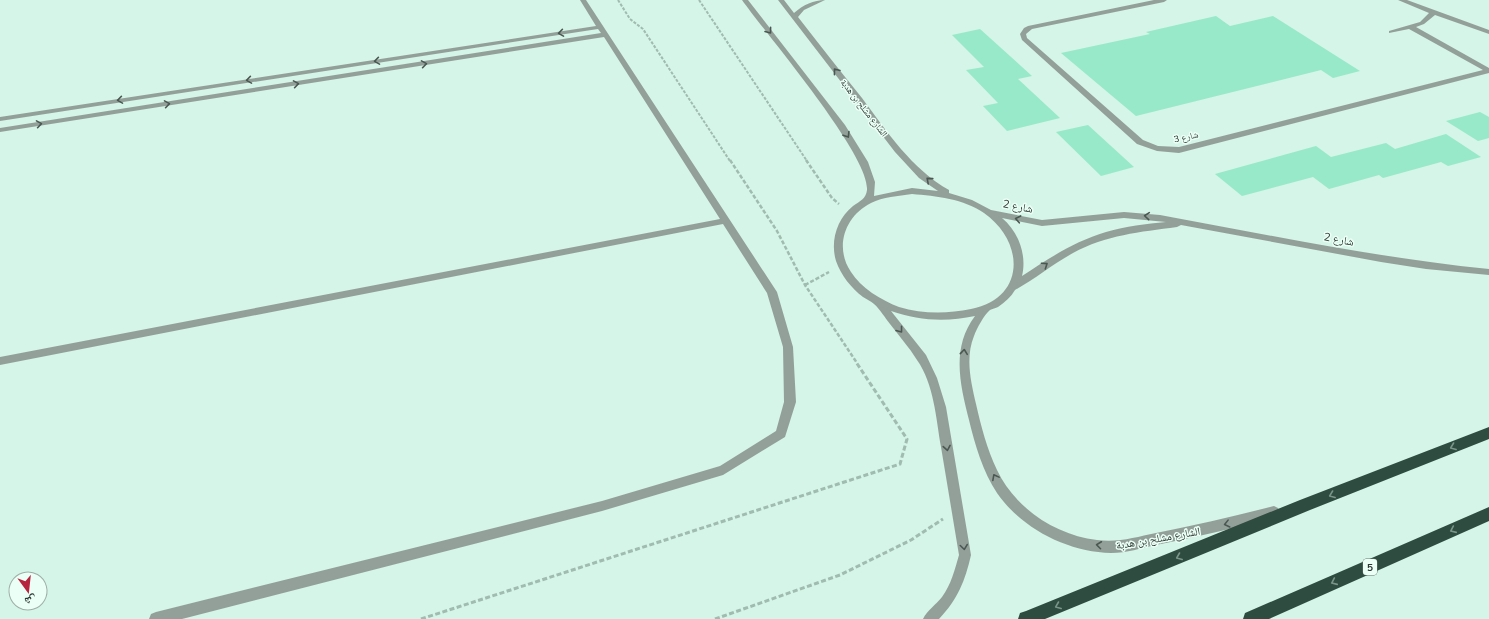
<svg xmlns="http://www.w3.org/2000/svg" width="1489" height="619" font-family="Mulish,'Noto Naskh Arabic',sans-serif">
	<rect width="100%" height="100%" fill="#d4f5e7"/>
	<path fill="#97e9c9" d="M 1216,16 L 1230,26 L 1273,16 L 1360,71 L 1333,78 L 1321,70 L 1136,116 L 1061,53 L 1150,34 L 1146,32 Z
		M 980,29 L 1032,76 L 1018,79 L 1060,118 L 1007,131 L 983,106 L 998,103 L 966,70 L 984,67 L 952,35 Z
		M 1480,112 L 1489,117 L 1489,138 L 1478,141 L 1446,121 Z
		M 1088,125 L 1134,167 L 1101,176 L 1056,132 Z
		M 1446,134 L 1481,157 L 1448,166 L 1441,162 L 1383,178 L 1379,175 L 1329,189 L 1313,177 L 1242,196 L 1215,174 L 1316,146 L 1331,157 L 1386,143 L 1395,149 Z"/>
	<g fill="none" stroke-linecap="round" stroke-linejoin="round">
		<path stroke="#a0bbaf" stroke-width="2" stroke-dasharray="3 1.5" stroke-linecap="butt" d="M 618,0 L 630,19 L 643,29 L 730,161
			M 699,0 L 807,161"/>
		<path stroke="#a0bbaf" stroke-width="2.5" stroke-dasharray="4 2" stroke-linecap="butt" d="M 730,160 L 777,231 L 805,285 L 857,363
			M 806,160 L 832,198 L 839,204
			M 805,285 L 829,272"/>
		<path stroke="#a0bbaf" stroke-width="3" stroke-dasharray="5 2.5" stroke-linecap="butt" d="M 421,619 L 900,464 L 907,439 L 856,362
			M 715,619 L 840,575 L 911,540 L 943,519"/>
		<path fill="#93a09a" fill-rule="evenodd" d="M 580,0 L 586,0 L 777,292 L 793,347 L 796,402 L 785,437 L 723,475 L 602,511 L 182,619 L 149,619 L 151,614 L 156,612 L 602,501 L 720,466 L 776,431 L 784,402 L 783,347 L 767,293 L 723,224 L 0,365 L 0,357 L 720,219 L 604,37 L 0,132 L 0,128 L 601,33 L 598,29 L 0,121 L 0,117 L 596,26 Z
			M 742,0 L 748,0 L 845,125 L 868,162 L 875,182 L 874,196 L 912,188 L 938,191 L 919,178 L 895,152 L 778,0 L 784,0 L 794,13 C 803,5 814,0 825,0 L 804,10 L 798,17 C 819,44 840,71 862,98 C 887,132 912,169 949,190 L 949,193 L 972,200 L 991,210 L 1042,220 L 1124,212 L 1160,215 C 1269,235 1378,258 1489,269 L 1489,275 L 1426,269 L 1381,262 L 1181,225 L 1177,227 C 1140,232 1106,235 1073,253 C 1053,264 1035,279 1015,290 C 1011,297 1005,302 998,307 C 996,308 992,309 990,310 C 984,315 977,328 974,336 C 965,358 971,382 976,404 C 981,426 987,449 997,470 C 1015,508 1055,535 1097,540 C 1118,543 1136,537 1156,533 C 1196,525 1235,516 1274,506 L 1278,508 L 1280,512 L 1278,516 L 1274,518 C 1235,528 1196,537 1156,545 C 1141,548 1127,553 1111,553 C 1068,552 1022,529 997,493 C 983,472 975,445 969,420 C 960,384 951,348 975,316 C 947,322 919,321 891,311 L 926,355 L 937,378 L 946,407 L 971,555 C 965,581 958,599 939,619 L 923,619 C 927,610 936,605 942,597 C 951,585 955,569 959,555 C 953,519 947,483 941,447 C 936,418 934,384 917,360 C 909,347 899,336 890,324 C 885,318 880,309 874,304 C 871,301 866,299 863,297 C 851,288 841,275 836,261 C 830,241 837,219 853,206 C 860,201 866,199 867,190 C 870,155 766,34 742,0 ZM 912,194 C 936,196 964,199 984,213 C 1025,242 1026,298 971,309 C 947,314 922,314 899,307 C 881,300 861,288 851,272 C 834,247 845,216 871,203 C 883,197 898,196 912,194 ZM 1002,218 L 1042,226 L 1124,218 L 1166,222 C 1146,224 1126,226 1106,232 C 1075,241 1048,259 1022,276 C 1027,256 1019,232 1002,218 Z
			M 1154,0 L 1167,0 L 1164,2 L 1032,29 L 1026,34 L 1027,38 L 1143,140 L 1158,146 L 1179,147 L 1483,70 L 1409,29 L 1389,33 L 1389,31 L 1420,22 L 1429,13 L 1398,0 L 1407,0 L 1489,30 L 1489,34 L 1435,15 L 1424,24 L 1416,27 L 1489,68 L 1489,73 L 1179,153 L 1157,151 L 1137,144 L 1022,40 L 1020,34 L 1024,28 L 1028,26 Z"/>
		<path fill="#2f4c41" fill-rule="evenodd" d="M 1489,427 L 1489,439 L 1310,510 L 1045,619 L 1018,619 L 1020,613 L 1026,611 L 1300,500 Z
			M 1489,507 L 1489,521 L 1269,619 L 1243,619 L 1245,613 Z"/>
	</g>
	<defs><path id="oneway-chevron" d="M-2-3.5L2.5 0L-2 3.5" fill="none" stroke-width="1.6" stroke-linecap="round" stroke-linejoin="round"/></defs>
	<g stroke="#4b5752">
		<use href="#oneway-chevron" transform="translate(769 31) rotate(53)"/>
		<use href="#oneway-chevron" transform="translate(561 33) rotate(171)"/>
		<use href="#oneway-chevron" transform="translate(377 61) rotate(171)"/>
		<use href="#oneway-chevron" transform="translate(424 64) rotate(-9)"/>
		<use href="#oneway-chevron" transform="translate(836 71) rotate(-128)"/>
		<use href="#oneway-chevron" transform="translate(249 80) rotate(171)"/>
		<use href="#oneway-chevron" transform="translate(296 84) rotate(-9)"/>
		<use href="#oneway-chevron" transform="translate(120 100) rotate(171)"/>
		<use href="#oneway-chevron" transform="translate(167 104) rotate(-9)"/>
		<use href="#oneway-chevron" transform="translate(39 124) rotate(-9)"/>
		<use href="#oneway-chevron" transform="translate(847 135) rotate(58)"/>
		<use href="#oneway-chevron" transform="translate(929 180) rotate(-139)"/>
		<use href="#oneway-chevron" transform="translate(1147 216) rotate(-175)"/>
		<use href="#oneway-chevron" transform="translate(1018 219) rotate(-169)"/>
		<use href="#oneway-chevron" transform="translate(1045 265) rotate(-34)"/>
		<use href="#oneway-chevron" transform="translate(900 330) rotate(52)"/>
		<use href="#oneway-chevron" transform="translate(964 352) rotate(-84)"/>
		<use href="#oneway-chevron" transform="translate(947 448) rotate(80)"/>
		<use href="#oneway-chevron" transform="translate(995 477) rotate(-118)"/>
		<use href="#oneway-chevron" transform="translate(1227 524) rotate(166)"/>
		<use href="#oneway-chevron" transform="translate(1099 545) rotate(-173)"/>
		<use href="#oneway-chevron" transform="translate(964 547) rotate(82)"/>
	</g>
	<g stroke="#7a9489">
		<use href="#oneway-chevron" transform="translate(1453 447) rotate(159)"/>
		<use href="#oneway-chevron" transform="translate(1332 495) rotate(159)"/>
		<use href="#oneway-chevron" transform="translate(1453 530) rotate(156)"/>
		<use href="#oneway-chevron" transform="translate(1179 557) rotate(158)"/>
		<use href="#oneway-chevron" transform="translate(1334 582) rotate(156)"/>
		<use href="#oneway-chevron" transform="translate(1058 606) rotate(158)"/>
	</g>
	<g text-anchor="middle" stroke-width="3" stroke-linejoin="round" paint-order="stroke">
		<g font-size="9" fill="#2c3833" stroke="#ebfff6">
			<text transform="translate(864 108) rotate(52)" y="3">الشارع مشلح بن هدبة</text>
			<text transform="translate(1186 137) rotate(-12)" y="3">شارع 3</text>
		</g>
		<rect fill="#ebfff6" stroke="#65746e" stroke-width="1" x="1363" y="559" width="14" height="16" rx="3"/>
		<g font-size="10" font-weight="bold" fill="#2c3833">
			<text x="1370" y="571">5</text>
		</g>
		<g font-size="11" fill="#2c3833" stroke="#ebfff6">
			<text transform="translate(1018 206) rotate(11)" y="4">شارع 2</text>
			<text transform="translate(1339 239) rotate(11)" y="4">شارع 2</text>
			<text transform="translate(1158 538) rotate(-10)" y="4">الشارع مشلح بن هدبة</text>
		</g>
	</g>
	<g transform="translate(28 591) rotate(165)"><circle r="19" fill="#ebfff6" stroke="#9fafa8"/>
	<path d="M0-3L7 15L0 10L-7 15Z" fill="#b6243d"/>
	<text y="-6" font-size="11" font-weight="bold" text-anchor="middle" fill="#2c3833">ش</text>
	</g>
</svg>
